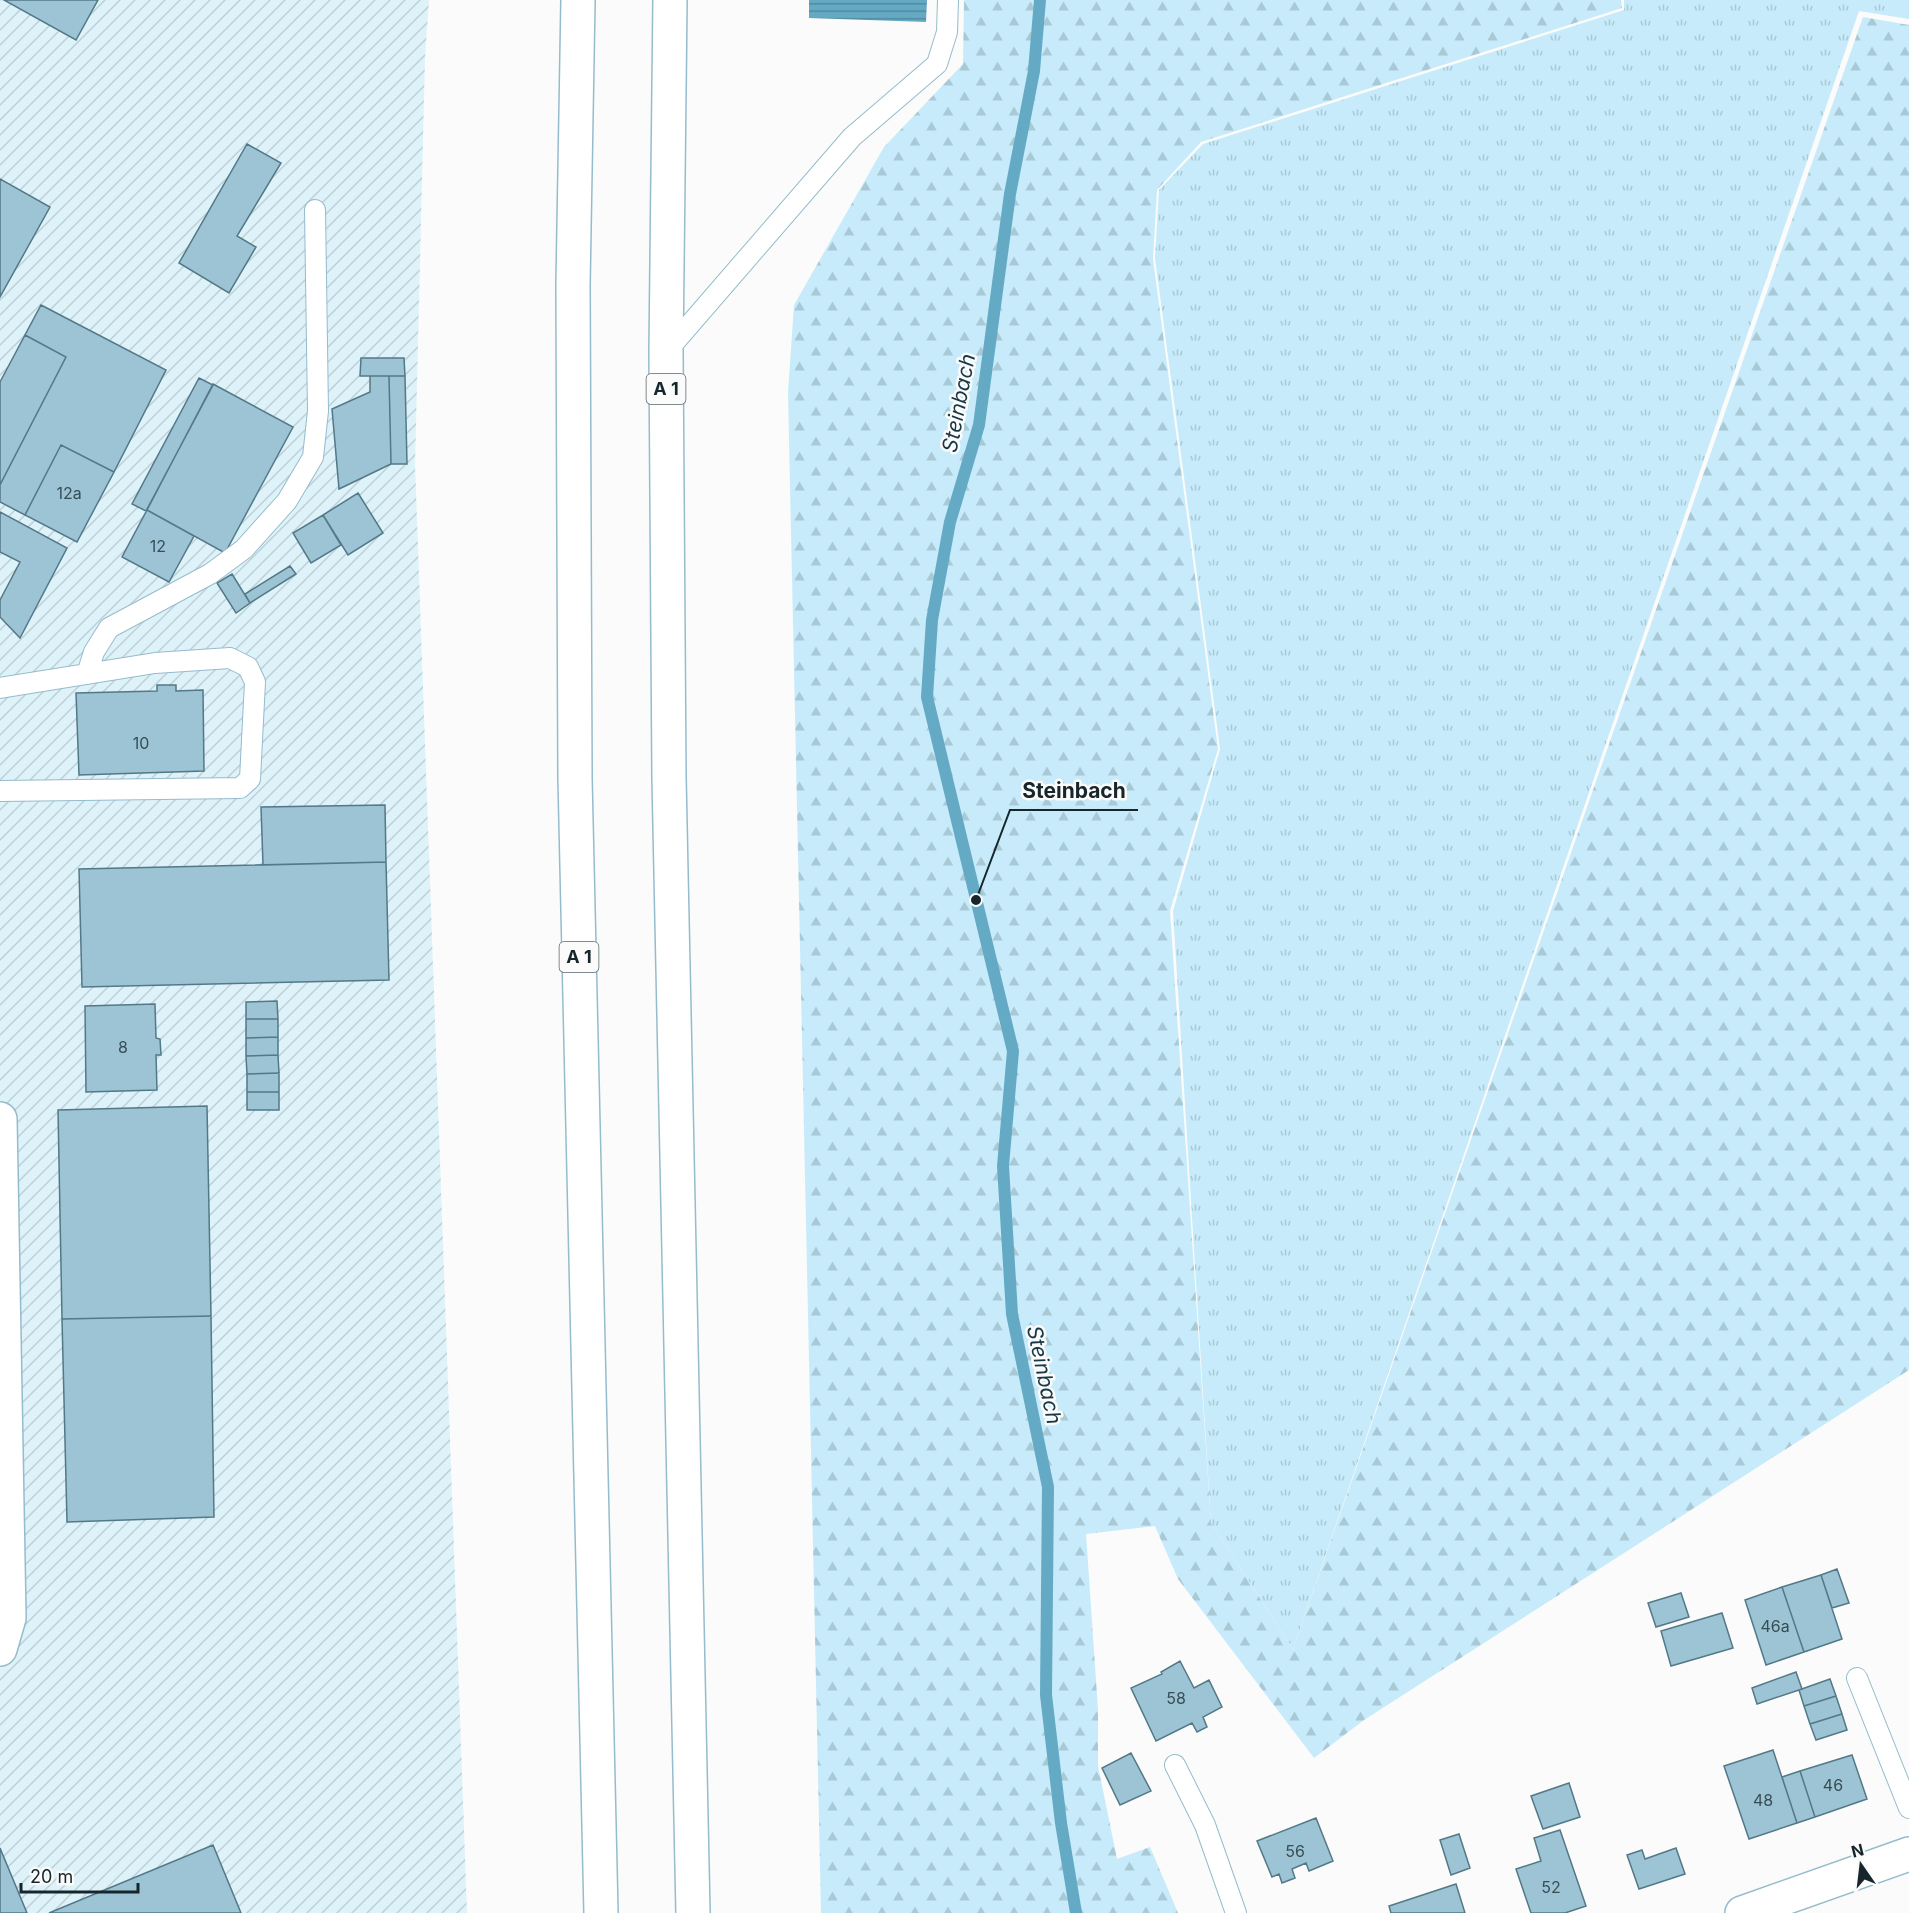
<svg xmlns="http://www.w3.org/2000/svg" width="1909" height="1913" font-family="Inter,sans-serif">
	<defs>
		<pattern id="industrial-furrows" width="10" height="10" patternUnits="userSpaceOnUse" patternTransform="scale(1.5)"><rect width="10" height="10" fill="#def2fa"/><path d="M-1 1l2-2M0 10L10 0M9 11l2-2" fill="none" stroke="#becfd6"/></pattern>
		<pattern id="grass-tufts" width="24" height="20" patternUnits="userSpaceOnUse" patternTransform="scale(1.5)"><rect width="24" height="20" fill="#c7ebfa"/><path d="M3 7l-1-3M5 7V3M7 7l1-3M15 17l-1-3M17 17v-4M19 17l1-3" fill="none" stroke="#aac9d6"/></pattern>
		<pattern id="forest-firs" width="22" height="20" patternUnits="userSpaceOnUse" patternTransform="scale(1.5)"><rect width="22" height="20" fill="#c7ebfa"/><path d="M5 1l3.5 6h-7zM16 11l3.5 6h-7z" fill="#aac9d6"/></pattern>
		<pattern id="water-rules" width="6" height="5" patternUnits="userSpaceOnUse" patternTransform="scale(1.5)"><rect width="6" height="5" fill="#65aac4"/><path d="M0 2.5h6" fill="none" stroke="#528a9f"/></pattern>
	</defs>
	<rect width="100%" height="100%" fill="#fafbfa"/>
	<path fill="url(#industrial-furrows)" d="M 0,0 L 429,0 L 425,57 L 415,465 L 467,1913 L 0,1913 Z"/>
	<path fill="url(#grass-tufts)" d="M 1624,0 L 1909,0 L 1909,19 L 1859,11 L 1293,1649 L 1211,1523 L 1173,911 L 1220,749 L 1155,258 L 1159,190 L 1203,144 L 1624,10 Z"/>
	<path fill="url(#forest-firs)" d="M 964,0 L 1621,0 L 1622,8 L 1201,142 L 1157,190 L 1153,259 L 1218,749 L 1170,911 L 1211,1523 L 1293,1649 L 1863,17 L 1909,25 L 1909,1370 L 1364,1720 L 1314,1758 L 1178,1579 L 1155,1526 L 1086,1534 L 1098,1710 L 1098,1766 L 1117,1859 L 1150,1847 L 1178,1913 L 821,1913 L 788,393 L 794,305 L 884,147 L 963,64 Z"/>
	<path fill="url(#water-rules)" d="M 809,0 L 927,0 L 926,22 L 809,18 Z"/>
	<g fill="none" stroke-linecap="round" stroke-linejoin="round">
		<path stroke="#65aac4" stroke-width="12" d="M 1040,0 L 1034,71 L 1010,194 L 979,425 L 950,522 L 932,620 L 927,697 L 1013,1051 L 1003,1166 L 1012,1314 L 1048,1487 L 1046,1695 L 1061,1823 L 1076,1913"/>
	</g>
	<path fill="#9cc4d4" stroke="#537887" stroke-width="1.5" d="M 4,0 L 98,0 L 76,40 Z
		M 247,144 L 281,163 L 237,236 L 256,247 L 229,293 L 179,263 Z
		M 0,179 L 50,207 L 0,297 Z
		M 41,305 L 166,370 L 114,472 L 61,445 L 25,515 L 0,502 L 0,485 L 66,357 L 25,335 Z
		M 25,335 L 66,357 L 0,485 L 0,382 Z
		M 361,358 L 404,358 L 405,376 L 360,376 Z
		M 370,376 L 389,376 L 391,464 L 339,489 L 332,409 L 370,392 Z
		M 389,376 L 405,376 L 407,464 L 391,464 Z
		M 199,378 L 213,385 L 146,511 L 132,504 Z
		M 213,384 L 293,427 L 225,553 L 147,510 Z
		M 61,445 L 114,472 L 77,542 L 25,515 Z
		M 358,493 L 383,533 L 348,555 L 323,515 Z
		M 147,510 L 194,536 L 169,582 L 122,557 Z
		M 0,512 L 67,548 L 20,638 L 0,617 L 0,600 L 20,562 L 0,552 Z
		M 323,515 L 341,545 L 311,563 L 293,533 Z
		M 290,566 L 296,574 L 250,603 L 245,594 Z
		M 232,574 L 250,603 L 236,613 L 217,583 Z
		M 157,685 L 176,685 L 176,691 L 203,690 L 204,771 L 79,775 L 76,693 L 157,691 Z
		M 385,805 L 386,862 L 263,865 L 261,807 Z
		M 386,862 L 389,980 L 82,987 L 79,869 Z
		M 277,1001 L 278,1019 L 246,1019 L 246,1002 Z
		M 155,1004 L 156,1038 L 160,1039 L 161,1055 L 156,1055 L 157,1090 L 86,1092 L 85,1006 Z
		M 246,1019 L 278,1019 L 278,1037 L 246,1038 Z
		M 278,1037 L 278,1055 L 246,1056 L 246,1038 Z
		M 278,1055 L 279,1073 L 247,1074 L 246,1056 Z
		M 279,1073 L 279,1092 L 247,1092 L 247,1074 Z
		M 247,1092 L 279,1092 L 279,1110 L 247,1110 Z
		M 207,1106 L 211,1316 L 62,1319 L 58,1110 Z
		M 211,1316 L 214,1517 L 67,1522 L 62,1319 Z
		M 1837,1569 L 1849,1603 L 1832,1608 L 1821,1575 Z
		M 1821,1575 L 1842,1639 L 1804,1652 L 1782,1587 Z
		M 1782,1587 L 1804,1652 L 1766,1665 L 1745,1600 Z
		M 1681,1593 L 1689,1617 L 1656,1627 L 1648,1603 Z
		M 1722,1613 L 1733,1648 L 1671,1666 L 1661,1631 Z
		M 1180,1661 L 1194,1688 L 1209,1680 L 1222,1707 L 1203,1717 L 1207,1727 L 1197,1732 L 1192,1723 L 1156,1741 L 1131,1688 L 1162,1674 L 1161,1672 Z
		M 1796,1672 L 1802,1689 L 1757,1704 L 1752,1688 Z
		M 1830,1679 L 1836,1696 L 1804,1706 L 1799,1690 Z
		M 1836,1696 L 1842,1714 L 1810,1724 L 1804,1706 Z
		M 1842,1714 L 1847,1730 L 1816,1740 L 1810,1724 Z
		M 1773,1750 L 1797,1823 L 1749,1839 L 1724,1766 Z
		M 1131,1753 L 1151,1791 L 1120,1805 L 1102,1768 Z
		M 1852,1755 L 1867,1799 L 1815,1817 L 1800,1771 Z
		M 1800,1771 L 1815,1817 L 1797,1823 L 1782,1777 Z
		M 1569,1783 L 1580,1817 L 1543,1829 L 1531,1796 Z
		M 1316,1818 L 1333,1861 L 1309,1871 L 1306,1863 L 1292,1869 L 1295,1878 L 1282,1883 L 1279,1874 L 1272,1877 L 1257,1841 Z
		M 1560,1830 L 1586,1906 L 1565,1913 L 1531,1913 L 1516,1869 L 1541,1861 L 1534,1838 Z
		M 1459,1834 L 1470,1868 L 1451,1875 L 1440,1840 Z
		M 213,1845 L 241,1913 L 49,1913 Z
		M 0,1848 L 27,1913 L 0,1913 Z
		M 1676,1848 L 1685,1874 L 1639,1889 L 1627,1855 L 1642,1850 L 1645,1859 Z
		M 1456,1884 L 1465,1913 L 1391,1913 L 1389,1906 Z"/>
	<g fill="none" stroke-linecap="round" stroke-linejoin="round">
		<defs>
			<path id="service" d="M 666,352 L 852,137 L 937,64 L 947,32 L 948,0
				M 87,674 L 94,652 L 109,628 L 210,574 L 244,549 L 287,501 L 313,457 L 318,411 L 315,210
				M 0,688 L 155,663 L 230,658 L 248,667 L 255,682 L 250,779 L 240,788 L 0,791
				M 1857,1678 L 1909,1808
				M 1175,1765 L 1205,1825 L 1236,1913"/>
			<path id="minor" d="M 0,1119 L 9,1618 L 0,1649
				M 1742,1913 L 1909,1854"/>
			<path id="motorway" d="M 578,0 L 573,285 L 575,778 L 601,1913
				M 670,0 L 666,352 L 669,778 L 693,1913"/>
		</defs>
		<use href="#service" stroke="#95bccc" stroke-width="22"/>
		<use href="#minor" stroke="#95bccc" stroke-width="36"/>
		<use href="#motorway" stroke="#95bccc" stroke-width="36"/>
		<use href="#service" stroke="#fff" stroke-width="20"/>
		<use href="#minor" stroke="#fff" stroke-width="33"/>
		<use href="#motorway" stroke="#fff" stroke-width="33"/>
	</g>
	<g text-anchor="middle" stroke-width="5" stroke-linejoin="round" paint-order="stroke">
		<g font-size="16" fill="#384e56">
			<text x="69" y="499">12a</text>
			<text x="158" y="552">12</text>
			<text x="141" y="749">10</text>
			<text x="123" y="1053">8</text>
			<text x="1775" y="1632">46a</text>
			<text x="1176" y="1704">58</text>
			<text x="1833" y="1791">46</text>
			<text x="1763" y="1806">48</text>
			<text x="1295" y="1857">56</text>
			<text x="1551" y="1893">52</text>
		</g>
		<g fill="#fafbfa" stroke="#5b666a" stroke-width="1.5">
			<rect x="646.5" y="374" width="39" height="30" rx="4.5"/>
			<rect x="559.5" y="942" width="39" height="30" rx="4.5"/>
		</g>
		<g font-size="18" font-weight="bold" fill="#17262c">
			<text x="666" y="395">A 1</text>
			<text x="579" y="963">A 1</text>
		</g>
		<g font-size="21" font-style="italic" fill="#173844" stroke="#fafbfa">
			<text transform="translate(959 403) rotate(-79)" y="7">Steinbach</text>
			<text transform="translate(1044 1375) rotate(78)" y="7">Steinbach</text>
		</g>
	</g>
	<path fill="none" stroke="#17262c" stroke-width="2" d="M976 900L1010 810H1138"/>
	<circle fill="#17262c" stroke="#fafbfa" stroke-width="2" cx="976" cy="900" r="6"/>
	<g font-size="21" text-anchor="middle" font-weight="bold" fill="#17262c" stroke="#fafbfa" stroke-width="5" stroke-linejoin="round" paint-order="stroke">
		<text x="1074" y="798">Steinbach</text>
	</g>
	<g transform="translate(1861 1865) rotate(346)" stroke="#fafbfa" stroke-width="4.5" paint-order="stroke">
	<path d="M0-4.5L10 22L0 15L-10 22Z" fill="#17262c"/>
	<text y="-9" font-size="16" font-weight="bold" text-anchor="middle" fill="#17262c">N</text>
	</g>
	<path d="M21 1883v9h117v-9" fill="none" stroke="#17262c" stroke-width="3"/>
	<text x="30" y="1883" font-size="18" fill="#17262c" stroke="#fafbfa" stroke-width="4.5" paint-order="stroke">20 m</text>
</svg>
